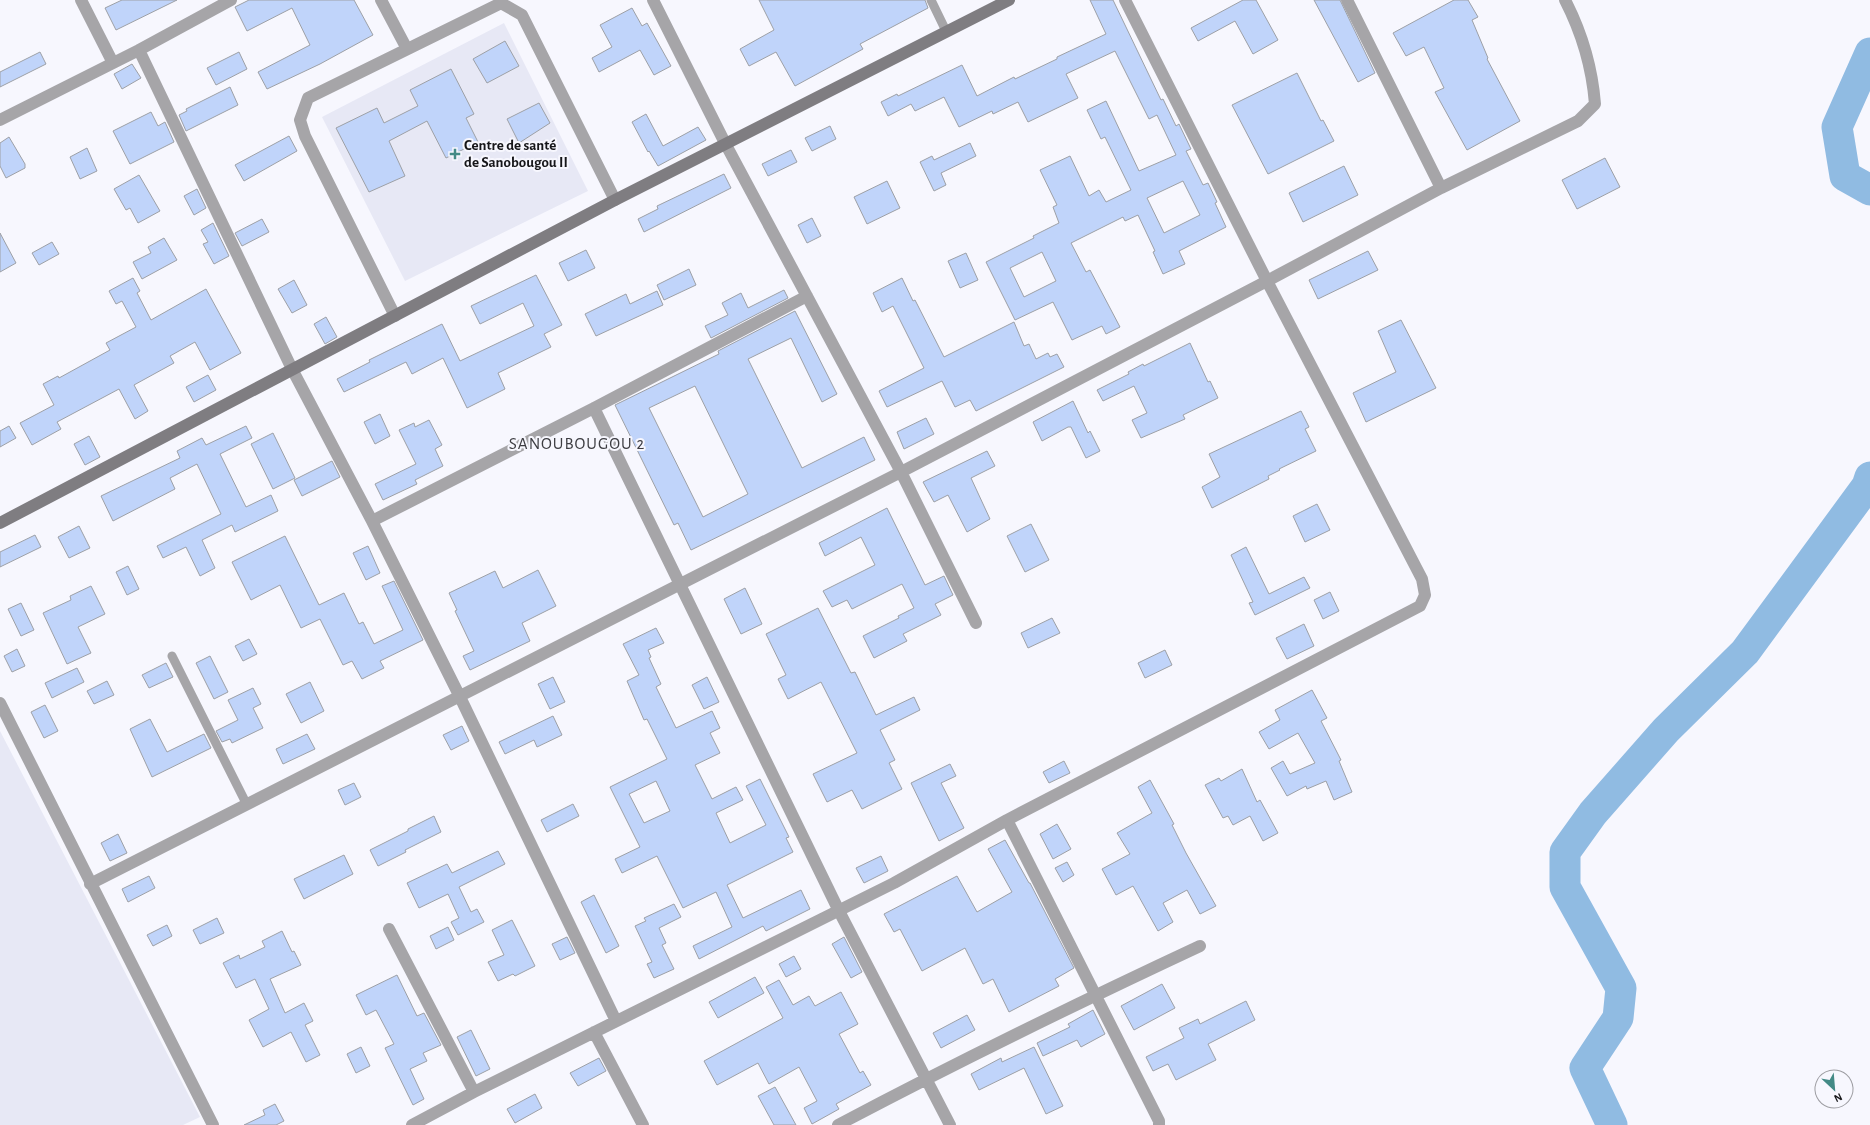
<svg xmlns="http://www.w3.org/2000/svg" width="1870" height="1125" font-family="'Alegreya Sans',sans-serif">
	<rect width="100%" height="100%" fill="#f7f7fe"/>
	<path fill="#e7e8f5" d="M 504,23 L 588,191 L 405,281 L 322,117 Z
		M 0,731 L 200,1117 L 183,1125 L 0,1125 Z"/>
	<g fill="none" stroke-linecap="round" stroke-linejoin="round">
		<path stroke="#90bbe2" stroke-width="31" d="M 1870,53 L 1837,127 L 1845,176 L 1870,190
			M 1612,1125 L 1585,1068 L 1618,1018 L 1621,988 L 1565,887 L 1565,852 L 1593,813 L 1666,730 L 1745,652 L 1867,486 L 1870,477"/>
	</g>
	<path fill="#c0d4fa" stroke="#9da0a6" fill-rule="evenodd" d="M 122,0 L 177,0 L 116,30 L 105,8 Z
		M 249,0 L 354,0 L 373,35 L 320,64 L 267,89 L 258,72 L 310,45 L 292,8 L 247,31 L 235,7 Z
		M 759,0 L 925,0 L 928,8 L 860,44 L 863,49 L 795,86 L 776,52 L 749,66 L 740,49 L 774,30 Z
		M 1090,0 L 1113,0 L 1161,100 L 1163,99 L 1176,126 L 1179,124 L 1191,149 L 1186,151 L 1203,185 L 1208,183 L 1217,202 L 1215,203 L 1226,227 L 1179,251 L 1185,264 L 1163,274 L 1153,252 L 1155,251 L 1138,215 L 1125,221 L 1123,217 L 1071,243 L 1086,272 L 1090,270 L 1120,327 L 1106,334 L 1102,326 L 1072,340 L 1053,302 L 1015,320 L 986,262 L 1034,238 L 1033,236 L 1059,223 L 1053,207 L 1057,205 L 1040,170 L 1070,156 L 1089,196 L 1099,190 L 1106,202 L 1131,190 L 1105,137 L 1101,139 L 1087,110 L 1106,101 L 1139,171 L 1176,155 L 1157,115 L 1149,119 L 1115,51 L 1066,74 L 1078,98 L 1028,122 L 1018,102 L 993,114 L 992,111 L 959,127 L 944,97 L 915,111 L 911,104 L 888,116 L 881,102 L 897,94 L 898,96 L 962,65 L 977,96 L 1014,77 L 1015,79 L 1057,59 L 1057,57 L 1106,34 ZM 1183,181 L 1200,215 L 1164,233 L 1147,198 ZM 1042,252 L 1056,281 L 1024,297 L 1010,268 Z
		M 1243,0 L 1256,0 L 1278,40 L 1253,54 L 1235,21 L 1198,41 L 1191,28 Z
		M 1314,0 L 1340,0 L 1375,73 L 1358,82 Z
		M 1454,0 L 1468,0 L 1478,17 L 1472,20 L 1488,58 L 1487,59 L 1520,121 L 1467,150 L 1435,92 L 1444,88 L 1424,47 L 1406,56 L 1393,33 Z
		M 632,8 L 642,26 L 647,23 L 671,66 L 654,75 L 640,50 L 599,72 L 592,58 L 612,47 L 600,25 Z
		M 505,41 L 519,66 L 487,83 L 473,59 Z
		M 40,52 L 46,64 L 0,87 L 0,72 Z
		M 239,52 L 247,69 L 216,85 L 207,68 Z
		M 132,64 L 141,78 L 122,89 L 114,74 Z
		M 451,69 L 474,114 L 466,118 L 478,142 L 446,158 L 427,121 L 389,141 L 405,176 L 369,192 L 336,128 L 377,108 L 384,123 L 418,106 L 410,90 Z
		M 1297,73 L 1321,121 L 1323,120 L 1334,141 L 1268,174 L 1232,105 Z
		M 230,87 L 238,105 L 186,131 L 179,115 L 187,111 L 186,109 Z
		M 539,103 L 550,123 L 519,143 L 507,119 Z
		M 151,112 L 158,126 L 165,122 L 174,142 L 130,164 L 113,131 Z
		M 646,114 L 663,146 L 698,127 L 706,140 L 658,166 L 649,151 L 648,152 L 632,122 Z
		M 830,126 L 836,139 L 812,151 L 805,138 Z
		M 289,136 L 297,151 L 244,181 L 235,165 Z
		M 9,137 L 25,164 L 25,168 L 6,178 L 0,166 L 0,143 Z
		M 970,143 L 976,156 L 941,173 L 946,185 L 934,191 L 920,162 L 932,156 L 934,160 Z
		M 87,148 L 97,171 L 80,179 L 70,157 Z
		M 791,150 L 797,162 L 768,176 L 762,164 Z
		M 1605,158 L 1620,187 L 1577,209 L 1562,180 Z
		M 1344,166 L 1358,195 L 1303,222 L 1289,193 Z
		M 724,174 L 731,188 L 644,232 L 638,219 L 658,209 L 657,206 Z
		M 139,175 L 160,211 L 138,223 L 130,208 L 126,210 L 114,189 Z
		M 887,181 L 900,208 L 867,224 L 854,197 Z
		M 197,189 L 206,208 L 194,215 L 184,196 Z
		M 812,218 L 821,236 L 807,243 L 798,225 Z
		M 262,219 L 269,232 L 242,246 L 235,233 Z
		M 213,223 L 229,256 L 214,264 L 203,244 L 208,242 L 201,230 Z
		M 0,233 L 16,263 L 0,272 Z
		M 164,238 L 177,260 L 142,279 L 133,262 L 151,253 L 148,247 Z
		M 52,242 L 59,254 L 39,265 L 32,253 Z
		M 586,250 L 595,268 L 568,281 L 559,263 Z
		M 1368,251 L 1378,270 L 1318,299 L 1309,280 Z
		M 966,253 L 978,280 L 960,288 L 948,261 Z
		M 689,269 L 696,285 L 664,300 L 657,285 Z
		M 536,275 L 562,325 L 544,334 L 551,347 L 498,373 L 505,389 L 467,408 L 443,358 L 412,374 L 406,362 L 344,392 L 337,379 L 370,362 L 369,360 L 442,324 L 460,361 L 534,326 L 523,303 L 480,324 L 471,306 Z
		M 133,278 L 140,291 L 137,293 L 151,320 L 206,289 L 241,353 L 210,370 L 195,342 L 170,356 L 174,363 L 134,385 L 148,411 L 135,419 L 119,389 L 57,422 L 61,429 L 32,445 L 20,423 L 54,405 L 43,384 L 58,376 L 59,378 L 110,350 L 106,343 L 136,327 L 122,301 L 116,304 L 109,291 Z
		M 902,278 L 913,301 L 915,300 L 944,357 L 1014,322 L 1024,346 L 1029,344 L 1036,359 L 1048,353 L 1050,357 L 1057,354 L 1064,367 L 976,411 L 970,400 L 955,407 L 942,381 L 887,407 L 879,391 L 924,368 L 893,306 L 882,312 L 873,293 Z
		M 294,280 L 307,305 L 292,313 L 278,289 Z
		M 784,290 L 788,298 L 711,338 L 705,326 L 728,315 L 722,303 L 741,293 L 748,308 Z
		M 657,291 L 663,305 L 596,336 L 585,314 L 626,294 L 630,304 Z
		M 795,311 L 837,394 L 822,402 L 791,338 L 748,359 L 802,468 L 864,437 L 875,460 L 691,550 L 678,523 L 674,525 L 615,405 L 719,354 L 718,351 ZM 695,386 L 748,494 L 703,517 L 649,408 Z
		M 326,317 L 337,337 L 325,344 L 314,324 Z
		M 1401,320 L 1436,388 L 1366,422 L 1353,393 L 1396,372 L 1378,331 Z
		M 1190,343 L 1208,382 L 1210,381 L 1218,398 L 1183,415 L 1185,419 L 1141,438 L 1132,420 L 1147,413 L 1134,386 L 1103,401 L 1097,390 L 1129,374 L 1128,372 L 1143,364 L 1144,366 Z
		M 208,375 L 216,390 L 194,402 L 186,387 Z
		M 1073,401 L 1088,433 L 1090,431 L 1100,451 L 1086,458 L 1071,427 L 1068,427 L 1042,441 L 1033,422 Z
		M 1301,411 L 1309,427 L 1305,429 L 1316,451 L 1279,469 L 1280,470 L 1268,476 L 1269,479 L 1212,508 L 1202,487 L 1220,477 L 1209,454 Z
		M 380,414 L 390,436 L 375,444 L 364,422 Z
		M 926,418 L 934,434 L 904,449 L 897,432 Z
		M 429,420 L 442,445 L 435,449 L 443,466 L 415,480 L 417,484 L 383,500 L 375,484 L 416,464 L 399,430 L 414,423 L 415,427 Z
		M 9,426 L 16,438 L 0,447 L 0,431 Z
		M 246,426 L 252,438 L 220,454 L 246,507 L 271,495 L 278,511 L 235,532 L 232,525 L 202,540 L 215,568 L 200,576 L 186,547 L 163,558 L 157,546 L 221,514 L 197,464 L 170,478 L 175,489 L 113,521 L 101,496 L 180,458 L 177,451 L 202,438 L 206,445 Z
		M 273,433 L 295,478 L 273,489 L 251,444 Z
		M 89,436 L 100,457 L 85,465 L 74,444 Z
		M 987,451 L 995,466 L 971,478 L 990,519 L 967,532 L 948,495 L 934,502 L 923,482 Z
		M 332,461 L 340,477 L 302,496 L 294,480 Z
		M 1317,504 L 1330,530 L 1305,542 L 1293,516 Z
		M 887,508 L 925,585 L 944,576 L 953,595 L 935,604 L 941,615 L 903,634 L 907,641 L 874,658 L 863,636 L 899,618 L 898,616 L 914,608 L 902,584 L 852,609 L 847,600 L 832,607 L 823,591 L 875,565 L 861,537 L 825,556 L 819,543 Z
		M 1031,524 L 1049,560 L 1025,572 L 1007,536 Z
		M 79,526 L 90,548 L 69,558 L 58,537 Z
		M 35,535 L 41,547 L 0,567 L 0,552 Z
		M 285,536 L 319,605 L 344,593 L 359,624 L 363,622 L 374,644 L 403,630 L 382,586 L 394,581 L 423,640 L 380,661 L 384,668 L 362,679 L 352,661 L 343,665 L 320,619 L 301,628 L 280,585 L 251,600 L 232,562 Z
		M 368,546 L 380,573 L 366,580 L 353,553 Z
		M 1246,547 L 1269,594 L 1304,577 L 1310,588 L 1255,615 L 1249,603 L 1253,602 L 1231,555 Z
		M 128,566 L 139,589 L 127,595 L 116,572 Z
		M 538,570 L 556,606 L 522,623 L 530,641 L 470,670 L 463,656 L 474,651 L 455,611 L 457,610 L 449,593 L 495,571 L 503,588 Z
		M 91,586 L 105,614 L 78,627 L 91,653 L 67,664 L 43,613 L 71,600 L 70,596 Z
		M 745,588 L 762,624 L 741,634 L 724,599 Z
		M 1330,592 L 1339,611 L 1323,619 L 1314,600 Z
		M 21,603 L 34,630 L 21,636 L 8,609 Z
		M 818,608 L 851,673 L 855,672 L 876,715 L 914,697 L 920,710 L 880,730 L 895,760 L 889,763 L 902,789 L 862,809 L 852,790 L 827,802 L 813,774 L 857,753 L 821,682 L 788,699 L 778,679 L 786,675 L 766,634 Z
		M 1052,618 L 1060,633 L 1028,648 L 1021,633 Z
		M 1304,624 L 1314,646 L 1287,659 L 1276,638 Z
		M 656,628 L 664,643 L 648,650 L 651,657 L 649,658 L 661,684 L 656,687 L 676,728 L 712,711 L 720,728 L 710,733 L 720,753 L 695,765 L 712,799 L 736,787 L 743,800 L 716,813 L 730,843 L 766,825 L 746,786 L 760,779 L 789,837 L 786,838 L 793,852 L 727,885 L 743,918 L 801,890 L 810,909 L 766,931 L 763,926 L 699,959 L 693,946 L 732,927 L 716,892 L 683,908 L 657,856 L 622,873 L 615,859 L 640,847 L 610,787 L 667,759 L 647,719 L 644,720 L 627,681 L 639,675 L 623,644 ZM 656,781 L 670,811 L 644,823 L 629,794 Z
		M 249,639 L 257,654 L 243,661 L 235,646 Z
		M 17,649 L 25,666 L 12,672 L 4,656 Z
		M 1165,650 L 1172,665 L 1145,678 L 1138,663 Z
		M 210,656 L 228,692 L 214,699 L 196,663 Z
		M 166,663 L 173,677 L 149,688 L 142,675 Z
		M 77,668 L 84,682 L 52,698 L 45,683 Z
		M 553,677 L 565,702 L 550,709 L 538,684 Z
		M 707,677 L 719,702 L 704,709 L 692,685 Z
		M 107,681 L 114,695 L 94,704 L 87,691 Z
		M 310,682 L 324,711 L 301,723 L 286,694 Z
		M 253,688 L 261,704 L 253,708 L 263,728 L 232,743 L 230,739 L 222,742 L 216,731 L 238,720 L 228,700 Z
		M 1312,690 L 1327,718 L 1321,721 L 1341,760 L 1339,761 L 1352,792 L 1334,800 L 1326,781 L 1307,789 L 1306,786 L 1287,796 L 1271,768 L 1283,761 L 1290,774 L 1315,763 L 1298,733 L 1269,749 L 1259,732 L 1280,720 L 1275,710 Z
		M 45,705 L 58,731 L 44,738 L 31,712 Z
		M 553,716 L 562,735 L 537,747 L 534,740 L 505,754 L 499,742 Z
		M 150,719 L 167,752 L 204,734 L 211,748 L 152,777 L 130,729 Z
		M 462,726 L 469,741 L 451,750 L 443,735 Z
		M 307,734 L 315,749 L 283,764 L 276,749 Z
		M 1064,761 L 1070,773 L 1049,783 L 1043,772 Z
		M 950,764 L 956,776 L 941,783 L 964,828 L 939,841 L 911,783 Z
		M 1242,769 L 1257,802 L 1260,800 L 1278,833 L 1263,841 L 1250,816 L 1233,825 L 1228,816 L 1223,818 L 1205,785 L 1219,778 L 1221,781 Z
		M 1150,780 L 1174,824 L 1172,825 L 1186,853 L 1216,906 L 1200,914 L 1187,890 L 1163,903 L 1173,922 L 1158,931 L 1133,886 L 1116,895 L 1102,869 L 1130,854 L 1117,833 L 1152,813 L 1138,787 Z
		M 354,783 L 361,797 L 345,805 L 338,790 Z
		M 573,804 L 579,816 L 547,832 L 541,820 Z
		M 434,816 L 441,832 L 405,850 L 406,852 L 378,866 L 370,850 L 408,831 L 408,829 Z
		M 1057,824 L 1071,849 L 1053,859 L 1040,834 Z
		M 118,834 L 127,853 L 110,861 L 101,843 Z
		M 1005,840 L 1029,883 L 1030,883 L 1074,968 L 1055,979 L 1059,986 L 1009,1012 L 993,979 L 983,984 L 965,948 L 922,971 L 900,929 L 894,932 L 884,914 L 957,876 L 977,912 L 1012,892 L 988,849 Z
		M 498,851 L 505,864 L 459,887 L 471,912 L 477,909 L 484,922 L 458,935 L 451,922 L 459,918 L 448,894 L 419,908 L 407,883 L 447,864 L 452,873 Z
		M 344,855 L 353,874 L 304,899 L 294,879 Z
		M 881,856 L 888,871 L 864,883 L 856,868 Z
		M 1067,862 L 1074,875 L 1063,882 L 1055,868 Z
		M 149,876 L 155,888 L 128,902 L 122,889 Z
		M 594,895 L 619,946 L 606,953 L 581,902 Z
		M 674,904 L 681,917 L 659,928 L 666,943 L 662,945 L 674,969 L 654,978 L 647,964 L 652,962 L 635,926 L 646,921 L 644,918 Z
		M 217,918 L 224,933 L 200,944 L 193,930 Z
		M 512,920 L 535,966 L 515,976 L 513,974 L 498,981 L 488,962 L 504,955 L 492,930 Z
		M 167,925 L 172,936 L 153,946 L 147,935 Z
		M 448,927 L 454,940 L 436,949 L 430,936 Z
		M 282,931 L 292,952 L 294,951 L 301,965 L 270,979 L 285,1013 L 304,1003 L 313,1021 L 305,1025 L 320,1055 L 306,1062 L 291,1032 L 263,1047 L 249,1020 L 269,1009 L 255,979 L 236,988 L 223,963 L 239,955 L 240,959 L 265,947 L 262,941 Z
		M 567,937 L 575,953 L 560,960 L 552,944 Z
		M 844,937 L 862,972 L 851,978 L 832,944 Z
		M 794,956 L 801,969 L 786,977 L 779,964 Z
		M 397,975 L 417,1016 L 424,1013 L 441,1045 L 423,1053 L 427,1061 L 410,1069 L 424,1099 L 413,1105 L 385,1048 L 394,1044 L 376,1010 L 366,1015 L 356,995 Z
		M 755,977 L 764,993 L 718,1018 L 709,1002 Z
		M 779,980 L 793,1005 L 809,996 L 815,1006 L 841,992 L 858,1024 L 839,1034 L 860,1073 L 863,1071 L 871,1085 L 836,1104 L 839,1109 L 812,1124 L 804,1108 L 817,1101 L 799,1067 L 769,1084 L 758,1063 L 717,1085 L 704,1061 L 783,1018 L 766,987 Z
		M 1162,984 L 1175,1008 L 1134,1030 L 1121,1006 Z
		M 1246,1001 L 1255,1020 L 1208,1044 L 1216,1060 L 1176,1080 L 1168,1064 L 1153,1071 L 1146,1057 L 1184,1038 L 1179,1028 L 1198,1019 L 1200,1024 Z
		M 1093,1010 L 1105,1034 L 1081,1047 L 1077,1040 L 1043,1056 L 1037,1043 L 1070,1027 L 1068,1024 Z
		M 967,1015 L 975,1030 L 941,1048 L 933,1033 Z
		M 471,1030 L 490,1069 L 476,1076 L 457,1037 Z
		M 361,1047 L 370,1066 L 356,1073 L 347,1054 Z
		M 1034,1047 L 1063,1106 L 1046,1114 L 1024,1068 L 979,1090 L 971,1074 L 1001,1058 L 1002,1062 Z
		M 599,1058 L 606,1071 L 578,1086 L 570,1073 Z
		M 775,1087 L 796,1125 L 774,1125 L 758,1096 Z
		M 535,1094 L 542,1108 L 515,1123 L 507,1109 Z
		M 275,1104 L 284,1121 L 276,1125 L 244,1125 L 265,1115 L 263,1110 Z"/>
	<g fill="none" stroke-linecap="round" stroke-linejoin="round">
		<path stroke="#a6a5a8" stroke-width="9" d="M 931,0 L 946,31
			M 172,656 L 247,805"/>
		<path stroke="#a6a5a8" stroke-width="12" d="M 81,0 L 113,63
			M 381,0 L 407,49
			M 653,0 L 725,143 L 901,472 L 976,623
			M 1347,0 L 1441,188
			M 139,50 L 292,369 L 372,521 L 460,697 L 616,1021
			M 0,120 L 139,50 L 231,0
			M 395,316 L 305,136 L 300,120 L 308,98 L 501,3 L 522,15 L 615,200
			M 594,408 L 839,911 L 950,1125
			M 372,521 L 594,408 L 807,296
			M 0,703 L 213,1125
			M 1007,820 L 1159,1121 L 1159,1125
			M 90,884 L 901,472 L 1267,281 L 1441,188 L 1578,121 L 1595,104 C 1592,66 1582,33 1565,0
			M 389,929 L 474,1092
			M 594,1032 L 643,1125
			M 412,1125 L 474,1092 L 894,883 L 1007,820 L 1420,606 L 1425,595 L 1422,579 L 1267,281 L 1125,0
			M 838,1125 C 957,1062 1078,1003 1200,946"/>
		<path stroke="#7f7d81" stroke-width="12" d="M 0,523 L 615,200 L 1009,0"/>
	</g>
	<path fill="#438a86" stroke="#f7f7fe" stroke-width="1.5" d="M453 148h4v4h4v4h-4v4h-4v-4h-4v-4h4z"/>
	<g text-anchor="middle" stroke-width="4" stroke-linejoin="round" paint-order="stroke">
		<g font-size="15" font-weight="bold" fill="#161619" stroke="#f7f7fe" text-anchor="start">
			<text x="464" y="150">Centre de santé<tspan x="464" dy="17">de Sanobougou II</tspan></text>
		</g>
		<g font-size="17" letter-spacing="1" fill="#3d3d42" stroke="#f7f7fe">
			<text x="577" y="449">SANOUBOUGOU 2</text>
		</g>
	</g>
	<g transform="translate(1834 1089) rotate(154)"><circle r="19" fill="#f7f7fe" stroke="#9d9da2"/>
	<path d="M0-3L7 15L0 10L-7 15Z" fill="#438a86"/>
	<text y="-6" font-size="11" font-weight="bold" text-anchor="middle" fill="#161619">N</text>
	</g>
</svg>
